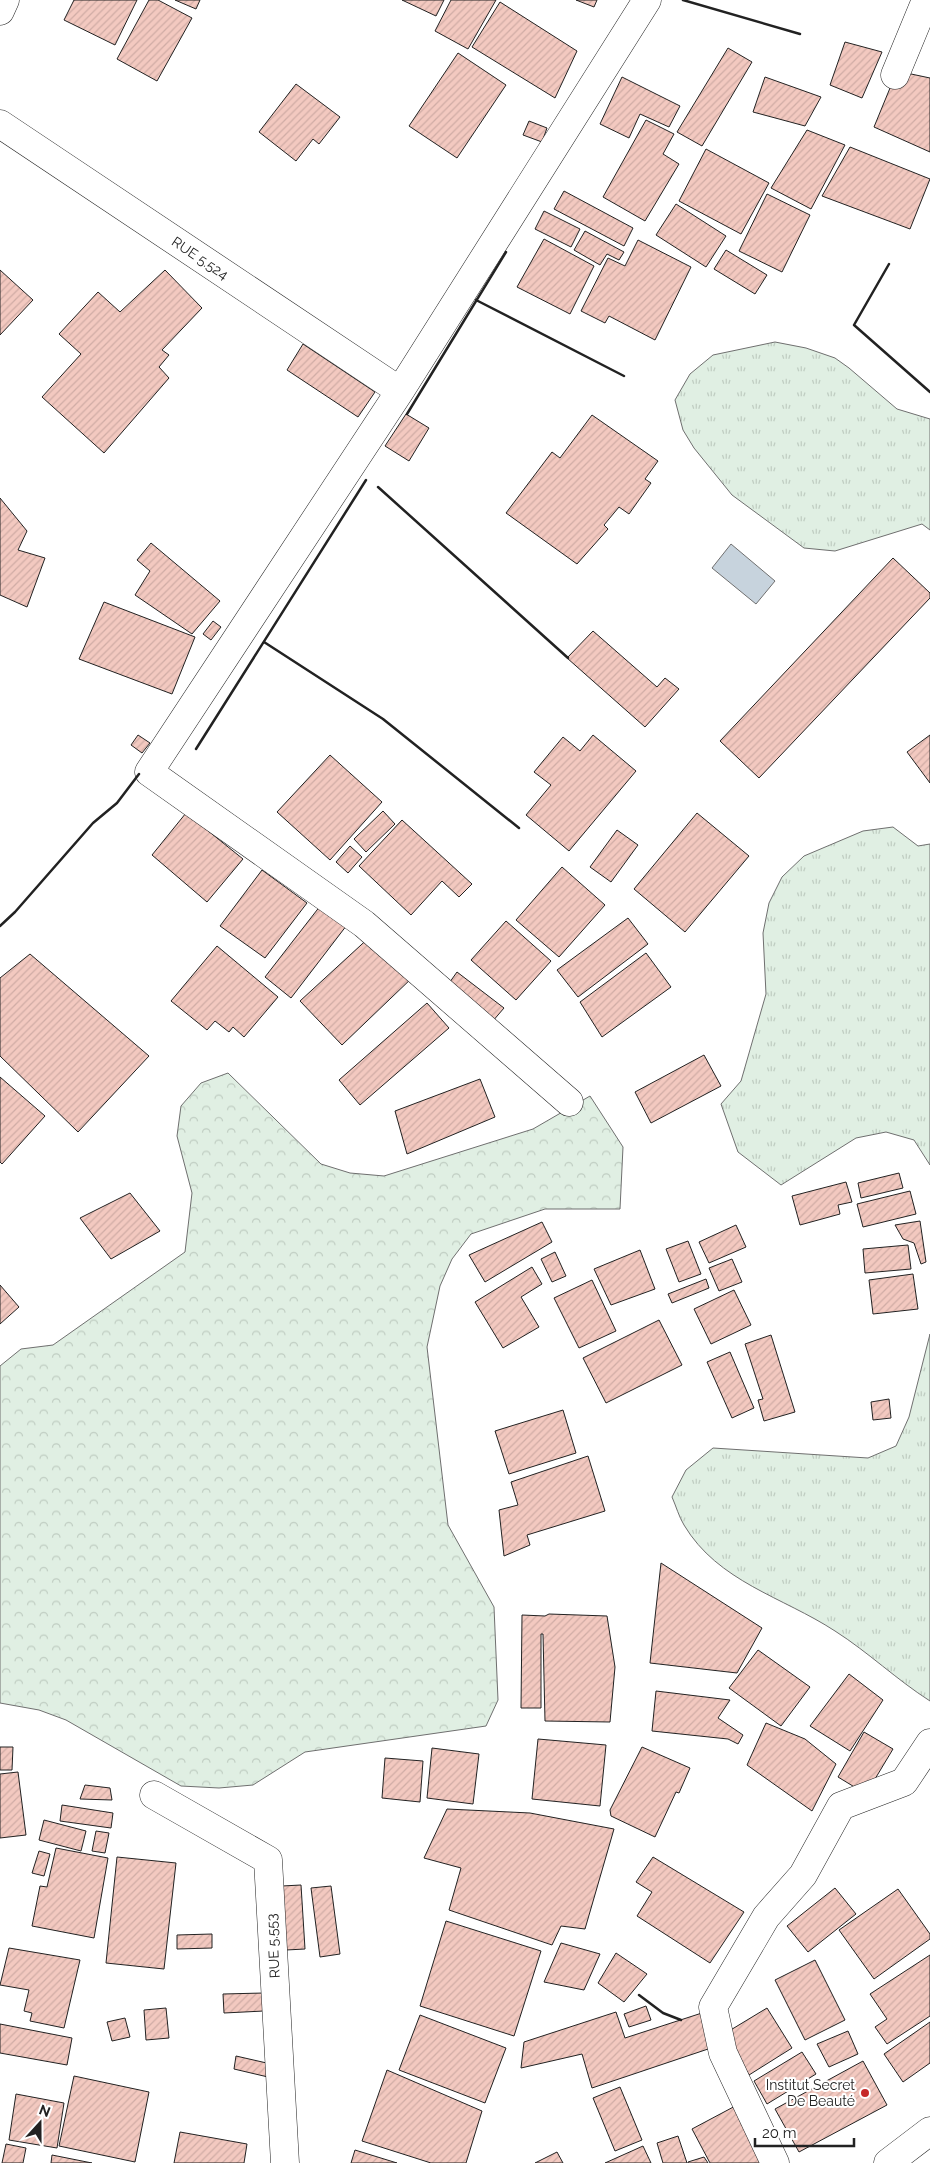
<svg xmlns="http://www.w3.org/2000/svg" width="930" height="2163" font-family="Raleway,sans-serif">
	<defs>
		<pattern id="grass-tufts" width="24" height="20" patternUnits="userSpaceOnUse" patternTransform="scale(1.25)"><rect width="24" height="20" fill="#e0efe3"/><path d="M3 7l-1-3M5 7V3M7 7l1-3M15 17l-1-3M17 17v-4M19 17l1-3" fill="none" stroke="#c0cdc2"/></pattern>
		<pattern id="forest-crowns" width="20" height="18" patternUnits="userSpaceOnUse" patternTransform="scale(1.25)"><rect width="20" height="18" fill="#e0efe3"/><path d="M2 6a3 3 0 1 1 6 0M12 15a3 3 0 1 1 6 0" fill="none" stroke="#c0cdc2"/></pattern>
		<pattern id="building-hatch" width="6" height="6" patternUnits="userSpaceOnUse" patternTransform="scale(1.25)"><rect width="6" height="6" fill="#f3c9c0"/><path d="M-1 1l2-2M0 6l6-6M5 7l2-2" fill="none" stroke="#d0aca5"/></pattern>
	</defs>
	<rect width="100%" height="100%" fill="#fff"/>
	<path fill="url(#grass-tufts)" stroke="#6f6f6f" d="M 775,342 L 806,348 L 835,358 L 849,368 L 897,409 L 930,419 L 930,530 L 922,524 L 835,551 L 804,548 L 732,495 L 694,448 L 683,430 L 675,400 L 690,374 L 713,355 Z
		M 893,827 L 918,846 L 930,844 L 930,1165 L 914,1140 L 886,1132 L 856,1138 L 781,1185 L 738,1152 L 721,1104 L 741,1081 L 766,994 L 763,933 L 769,903 L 782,877 L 804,856 L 863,831 Z
		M 930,1334 L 930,1701 C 897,1680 868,1652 835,1631 C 783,1597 718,1582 684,1525 C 679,1517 676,1506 672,1497 L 686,1470 L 713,1448 L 868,1458 L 896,1446 L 909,1417 Z"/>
	<path fill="url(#forest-crowns)" stroke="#6f6f6f" d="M 228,1073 L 321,1164 L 350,1173 L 384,1176 L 533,1129 L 590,1096 L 623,1147 L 620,1209 L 545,1209 L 471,1234 L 452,1259 L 440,1286 L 427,1347 L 448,1525 L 494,1607 L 498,1700 L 486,1726 L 305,1752 L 253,1785 L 219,1788 L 181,1786 L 66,1720 L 39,1710 L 0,1703 L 0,1366 L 21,1349 L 53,1345 L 185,1252 L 192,1193 L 177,1136 L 181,1106 L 201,1083 Z"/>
	<path fill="#c7d3dd" stroke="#6f6f6f" d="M 731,544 L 775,581 L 756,604 L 712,568 Z"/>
	<path fill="url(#building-hatch)" stroke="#222" d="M 74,0 L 137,0 L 115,45 L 64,20 Z
		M 149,0 L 158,0 L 192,18 L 157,81 L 117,59 Z
		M 175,0 L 200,0 L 196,9 Z
		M 402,0 L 444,0 L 436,16 Z
		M 451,0 L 496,0 L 468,49 L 435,31 Z
		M 576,0 L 597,0 L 594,7 Z
		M 500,2 L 577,51 L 555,98 L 472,47 Z
		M 845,42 L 882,52 L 862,98 L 830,85 Z
		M 728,48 L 752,62 L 702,146 L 677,132 Z
		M 458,53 L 506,85 L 457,158 L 409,126 Z
		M 897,71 L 930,78 L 930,152 L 874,127 Z
		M 622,77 L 680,106 L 669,127 L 640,114 L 629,138 L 600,124 Z
		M 765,77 L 821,97 L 805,126 L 753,112 Z
		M 296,84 L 340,117 L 319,144 L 313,139 L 296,161 L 259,132 Z
		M 646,120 L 674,134 L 663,154 L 679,164 L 645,221 L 603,197 Z
		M 529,121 L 547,128 L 542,142 L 523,135 Z
		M 807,130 L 845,145 L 811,209 L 771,188 Z
		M 850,147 L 930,179 L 910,229 L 822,196 Z
		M 706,149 L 769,183 L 741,234 L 679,201 Z
		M 564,191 L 633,228 L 624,246 L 554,209 Z
		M 767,194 L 810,215 L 782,272 L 739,251 Z
		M 676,204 L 726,236 L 706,267 L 656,235 Z
		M 544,211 L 580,229 L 571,247 L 535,229 Z
		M 585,231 L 624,252 L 619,260 L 607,254 L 600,265 L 574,250 Z
		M 544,239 L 594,266 L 570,314 L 517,287 Z
		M 638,240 L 691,267 L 655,340 L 609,316 L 605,323 L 581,311 L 608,258 L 625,266 Z
		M 726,250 L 767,275 L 755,294 L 714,269 Z
		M 0,270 L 33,300 L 0,335 Z
		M 165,270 L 202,308 L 162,350 L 169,355 L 159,367 L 169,378 L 104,453 L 42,397 L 81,354 L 59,334 L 98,292 L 120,312 Z
		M 303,344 L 375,392 L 358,417 L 287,370 Z
		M 406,414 L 429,428 L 409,461 L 385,446 Z
		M 592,415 L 658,461 L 645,479 L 651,483 L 629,514 L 619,507 L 604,525 L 608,529 L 577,564 L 506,513 L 552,452 L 560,458 Z
		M 0,498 L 27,531 L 18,550 L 45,558 L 27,607 L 0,595 Z
		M 151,543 L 220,601 L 192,634 L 135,595 L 150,571 L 137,560 Z
		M 893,558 L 930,593 L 930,598 L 759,778 L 720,741 Z
		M 104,602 L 195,637 L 172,694 L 79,659 Z
		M 213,621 L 221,627 L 211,640 L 203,634 Z
		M 593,631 L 657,687 L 665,678 L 679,689 L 645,727 L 567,658 Z
		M 138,735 L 150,743 L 142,753 L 131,745 Z
		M 593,735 L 636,771 L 569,851 L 526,815 L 551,785 L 534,772 L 563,737 L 580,751 Z
		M 930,735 L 930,783 L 907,752 Z
		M 330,755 L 382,802 L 330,860 L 277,812 Z
		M 383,811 L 395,824 L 366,852 L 354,839 Z
		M 186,813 L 243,859 L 207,902 L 152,855 Z
		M 697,813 L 749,856 L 685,932 L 634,889 Z
		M 402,820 L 472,884 L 459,897 L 442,881 L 411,915 L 359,866 Z
		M 617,830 L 638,845 L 611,882 L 590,867 Z
		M 350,846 L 362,857 L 348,873 L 336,862 Z
		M 562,867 L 605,905 L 559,957 L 516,920 Z
		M 262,870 L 307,903 L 265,958 L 220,926 Z
		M 324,901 L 350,921 L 291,998 L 265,977 Z
		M 628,918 L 648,944 L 578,997 L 557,970 Z
		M 506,921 L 551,961 L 516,1000 L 471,960 Z
		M 373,934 L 414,976 L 342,1045 L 300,1001 Z
		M 217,946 L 278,997 L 244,1037 L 233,1027 L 229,1032 L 215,1021 L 207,1030 L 171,1001 Z
		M 646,953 L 671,987 L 602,1037 L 580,1002 Z
		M 30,954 L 149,1056 L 78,1132 L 0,1056 L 0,978 Z
		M 457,972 L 504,1008 L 492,1022 L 447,986 Z
		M 427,1003 L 449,1028 L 360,1105 L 339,1080 Z
		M 704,1055 L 721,1086 L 651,1123 L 635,1092 Z
		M 0,1077 L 45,1116 L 2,1164 L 0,1162 Z
		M 480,1079 L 495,1117 L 407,1154 L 395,1111 Z
		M 899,1173 L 903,1188 L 861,1198 L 858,1183 Z
		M 846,1182 L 852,1202 L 838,1205 L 840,1214 L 800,1225 L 792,1196 Z
		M 910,1191 L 916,1214 L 863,1227 L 857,1204 Z
		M 130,1193 L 160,1231 L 111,1259 L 80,1218 Z
		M 920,1221 L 926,1262 L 921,1264 L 914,1243 L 903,1239 L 895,1225 Z
		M 542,1222 L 552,1242 L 485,1282 L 469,1255 Z
		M 736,1225 L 746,1247 L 709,1263 L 699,1242 Z
		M 688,1241 L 701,1274 L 679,1282 L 666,1249 Z
		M 908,1245 L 911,1269 L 865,1273 L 863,1249 Z
		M 640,1250 L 655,1289 L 611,1305 L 594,1269 Z
		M 555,1252 L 566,1276 L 552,1282 L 541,1259 Z
		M 732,1259 L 742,1282 L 719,1291 L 709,1268 Z
		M 532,1267 L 542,1284 L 521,1297 L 539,1327 L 503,1348 L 475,1302 Z
		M 913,1274 L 918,1309 L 873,1314 L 869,1280 Z
		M 706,1279 L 709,1288 L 672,1303 L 668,1294 Z
		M 592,1280 L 616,1331 L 579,1348 L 554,1298 Z
		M 0,1285 L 19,1307 L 0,1324 Z
		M 734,1290 L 751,1325 L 711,1344 L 694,1309 Z
		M 659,1320 L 682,1365 L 606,1403 L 583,1358 Z
		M 771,1335 L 795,1412 L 764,1421 L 758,1400 L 763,1399 L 745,1344 Z
		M 730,1352 L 754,1408 L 732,1418 L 707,1362 Z
		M 889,1399 L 891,1418 L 873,1420 L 871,1402 Z
		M 563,1410 L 576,1453 L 509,1474 L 495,1431 Z
		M 588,1456 L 605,1511 L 527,1535 L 530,1545 L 504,1556 L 499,1510 L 518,1505 L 511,1482 Z
		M 661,1563 L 762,1628 L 737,1673 L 650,1663 Z
		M 549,1614 L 607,1616 L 615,1667 L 610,1722 L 545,1721 L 543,1634 L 541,1634 L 541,1708 L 521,1708 L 522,1615 L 545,1616 Z
		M 758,1650 L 810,1687 L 781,1726 L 729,1688 Z
		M 849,1674 L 883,1700 L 850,1751 L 810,1726 Z
		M 656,1691 L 730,1700 L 718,1718 L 743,1735 L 738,1744 L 728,1739 L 652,1731 Z
		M 766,1723 L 805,1739 L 836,1764 L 812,1811 L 747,1765 Z
		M 864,1732 L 893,1749 L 866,1794 L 838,1777 Z
		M 538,1739 L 606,1745 L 600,1806 L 532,1799 Z
		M 0,1747 L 13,1747 L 12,1770 L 0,1770 Z
		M 642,1747 L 690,1768 L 679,1793 L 676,1792 L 655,1837 L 611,1816 L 610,1810 Z
		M 432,1748 L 479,1754 L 473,1804 L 427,1798 Z
		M 385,1758 L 423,1761 L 420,1802 L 382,1798 Z
		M 18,1772 L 26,1835 L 0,1838 L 0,1774 Z
		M 85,1785 L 110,1788 L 112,1800 L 80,1799 Z
		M 62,1805 L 113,1813 L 111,1828 L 60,1821 Z
		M 447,1809 L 530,1813 L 614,1829 L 585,1929 L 561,1926 L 552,1945 L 449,1910 L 461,1868 L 424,1858 Z
		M 44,1820 L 86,1831 L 81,1851 L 39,1840 Z
		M 96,1831 L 109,1833 L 105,1853 L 92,1851 Z
		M 56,1848 L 108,1858 L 94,1938 L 32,1926 L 40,1886 L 47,1887 Z
		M 39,1851 L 50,1854 L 44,1876 L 32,1873 Z
		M 117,1857 L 176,1863 L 164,1969 L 106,1963 Z
		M 653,1857 L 744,1912 L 710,1963 L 637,1916 L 652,1892 L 636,1882 Z
		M 301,1885 L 305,1949 L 286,1950 L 282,1886 Z
		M 331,1886 L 340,1954 L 320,1957 L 311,1888 Z
		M 835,1888 L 856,1914 L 808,1952 L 787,1926 Z
		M 898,1889 L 930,1934 L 930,1939 L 874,1979 L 839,1930 Z
		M 446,1921 L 541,1951 L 514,2036 L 420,2006 Z
		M 212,1934 L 212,1948 L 177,1949 L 177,1935 Z
		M 561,1943 L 600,1954 L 584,1990 L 544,1982 Z
		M 9,1948 L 80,1960 L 64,2028 L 30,2021 L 32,2013 L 24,2011 L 29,1990 L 0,1985 Z
		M 616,1953 L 647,1974 L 624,2002 L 598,1983 Z
		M 930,1955 L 930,2016 L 887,2044 L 875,2027 L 887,2019 L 870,1994 Z
		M 815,1960 L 845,2020 L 805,2040 L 775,1980 Z
		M 264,1993 L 264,2011 L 224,2013 L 223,1994 Z
		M 646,2006 L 651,2020 L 629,2027 L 624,2014 Z
		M 166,2008 L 169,2038 L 146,2040 L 144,2010 Z
		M 767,2008 L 792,2048 L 749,2075 L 724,2034 Z
		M 616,2012 L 625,2038 L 705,2012 L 717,2046 L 592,2088 L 582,2054 L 521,2068 L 524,2042 Z
		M 420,2015 L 506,2048 L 485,2103 L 399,2070 Z
		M 125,2018 L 130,2037 L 112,2041 L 107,2022 Z
		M 930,2022 L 930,2063 L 903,2082 L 884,2054 Z
		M 0,2024 L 72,2038 L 67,2065 L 0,2053 Z
		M 848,2031 L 858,2054 L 829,2067 L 817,2044 Z
		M 802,2052 L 816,2074 L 767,2104 L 754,2081 Z
		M 236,2056 L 271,2064 L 268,2077 L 234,2069 Z
		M 863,2061 L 887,2105 L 799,2152 L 775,2109 Z
		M 387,2070 L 482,2111 L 466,2163 L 431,2163 L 362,2141 Z
		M 74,2076 L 149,2092 L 135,2162 L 59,2146 Z
		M 620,2087 L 642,2140 L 615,2151 L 593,2098 Z
		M 16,2094 L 64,2103 L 57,2148 L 9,2140 Z
		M 739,2104 L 764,2163 L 710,2163 L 692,2129 Z
		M 180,2132 L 247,2144 L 244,2163 L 174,2163 Z
		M 678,2136 L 687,2163 L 663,2163 L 657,2143 Z
		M 6,2144 L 26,2148 L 23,2163 L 2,2163 Z
		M 643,2146 L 651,2163 L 605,2163 Z
		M 355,2150 L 397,2163 L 351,2163 Z
		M 557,2152 L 563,2163 L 535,2163 Z
		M 52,2155 L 92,2163 L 51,2163 Z
		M 704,2157 L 708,2163 L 688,2163 L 688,2162 Z"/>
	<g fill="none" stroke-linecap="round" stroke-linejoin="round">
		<defs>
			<path id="minor" d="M 0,11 L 5,0
				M 895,75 L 926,0
				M 0,124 L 400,391
				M 569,1102 L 364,924 L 149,772 L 400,391 L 647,0
				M 154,1795 L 268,1860 L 285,2163
				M 775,2163 L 723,2053 L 713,2007 L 766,1917 L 803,1875 L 841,1806 L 904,1782 L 930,1743"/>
			<path id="secondary" d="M 888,2163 L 930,2131"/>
		</defs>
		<use href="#minor" stroke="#222" stroke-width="29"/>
		<use href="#secondary" stroke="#222" stroke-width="29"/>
		<use href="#minor" stroke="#fff" stroke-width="28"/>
		<use href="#secondary" stroke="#fff" stroke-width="28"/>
		<path stroke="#222" stroke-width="2.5" d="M 683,0 L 800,34
			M 889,264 L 854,325 L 930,392
			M 476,300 L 624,376
			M 407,414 L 506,252
			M 378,487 L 568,658
			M 264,642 L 383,719 L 519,828
			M 196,749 L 366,480
			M 0,926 L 15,912 L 93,823 L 117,803 L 139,774
			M 639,1995 L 663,2013 L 681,2020"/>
	</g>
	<circle fill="#c62828" stroke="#fff" stroke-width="2" cx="865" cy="2093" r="5"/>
	<g text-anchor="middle" stroke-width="4" stroke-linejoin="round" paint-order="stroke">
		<g font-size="14" fill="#222" stroke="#fff">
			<text transform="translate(200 258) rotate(34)" y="5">RUE 5.524</text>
			<text transform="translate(273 1946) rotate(-93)" y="5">RUE 5.553</text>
		</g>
		<g font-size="14" fill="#222" stroke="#fff" text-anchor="end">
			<text x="855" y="2090">Institut Secret<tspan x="855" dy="16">De Beauté</tspan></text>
		</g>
	</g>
	<g transform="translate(40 2123) rotate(21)" stroke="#ffffff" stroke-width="4" paint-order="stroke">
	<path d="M0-4L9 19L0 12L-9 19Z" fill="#222222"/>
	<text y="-8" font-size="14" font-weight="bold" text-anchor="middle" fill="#222222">N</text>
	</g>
	<path d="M755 2138v8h99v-8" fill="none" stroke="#222222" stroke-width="2.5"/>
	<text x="762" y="2138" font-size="15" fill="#222222" stroke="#ffffff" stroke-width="4" paint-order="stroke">20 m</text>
</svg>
